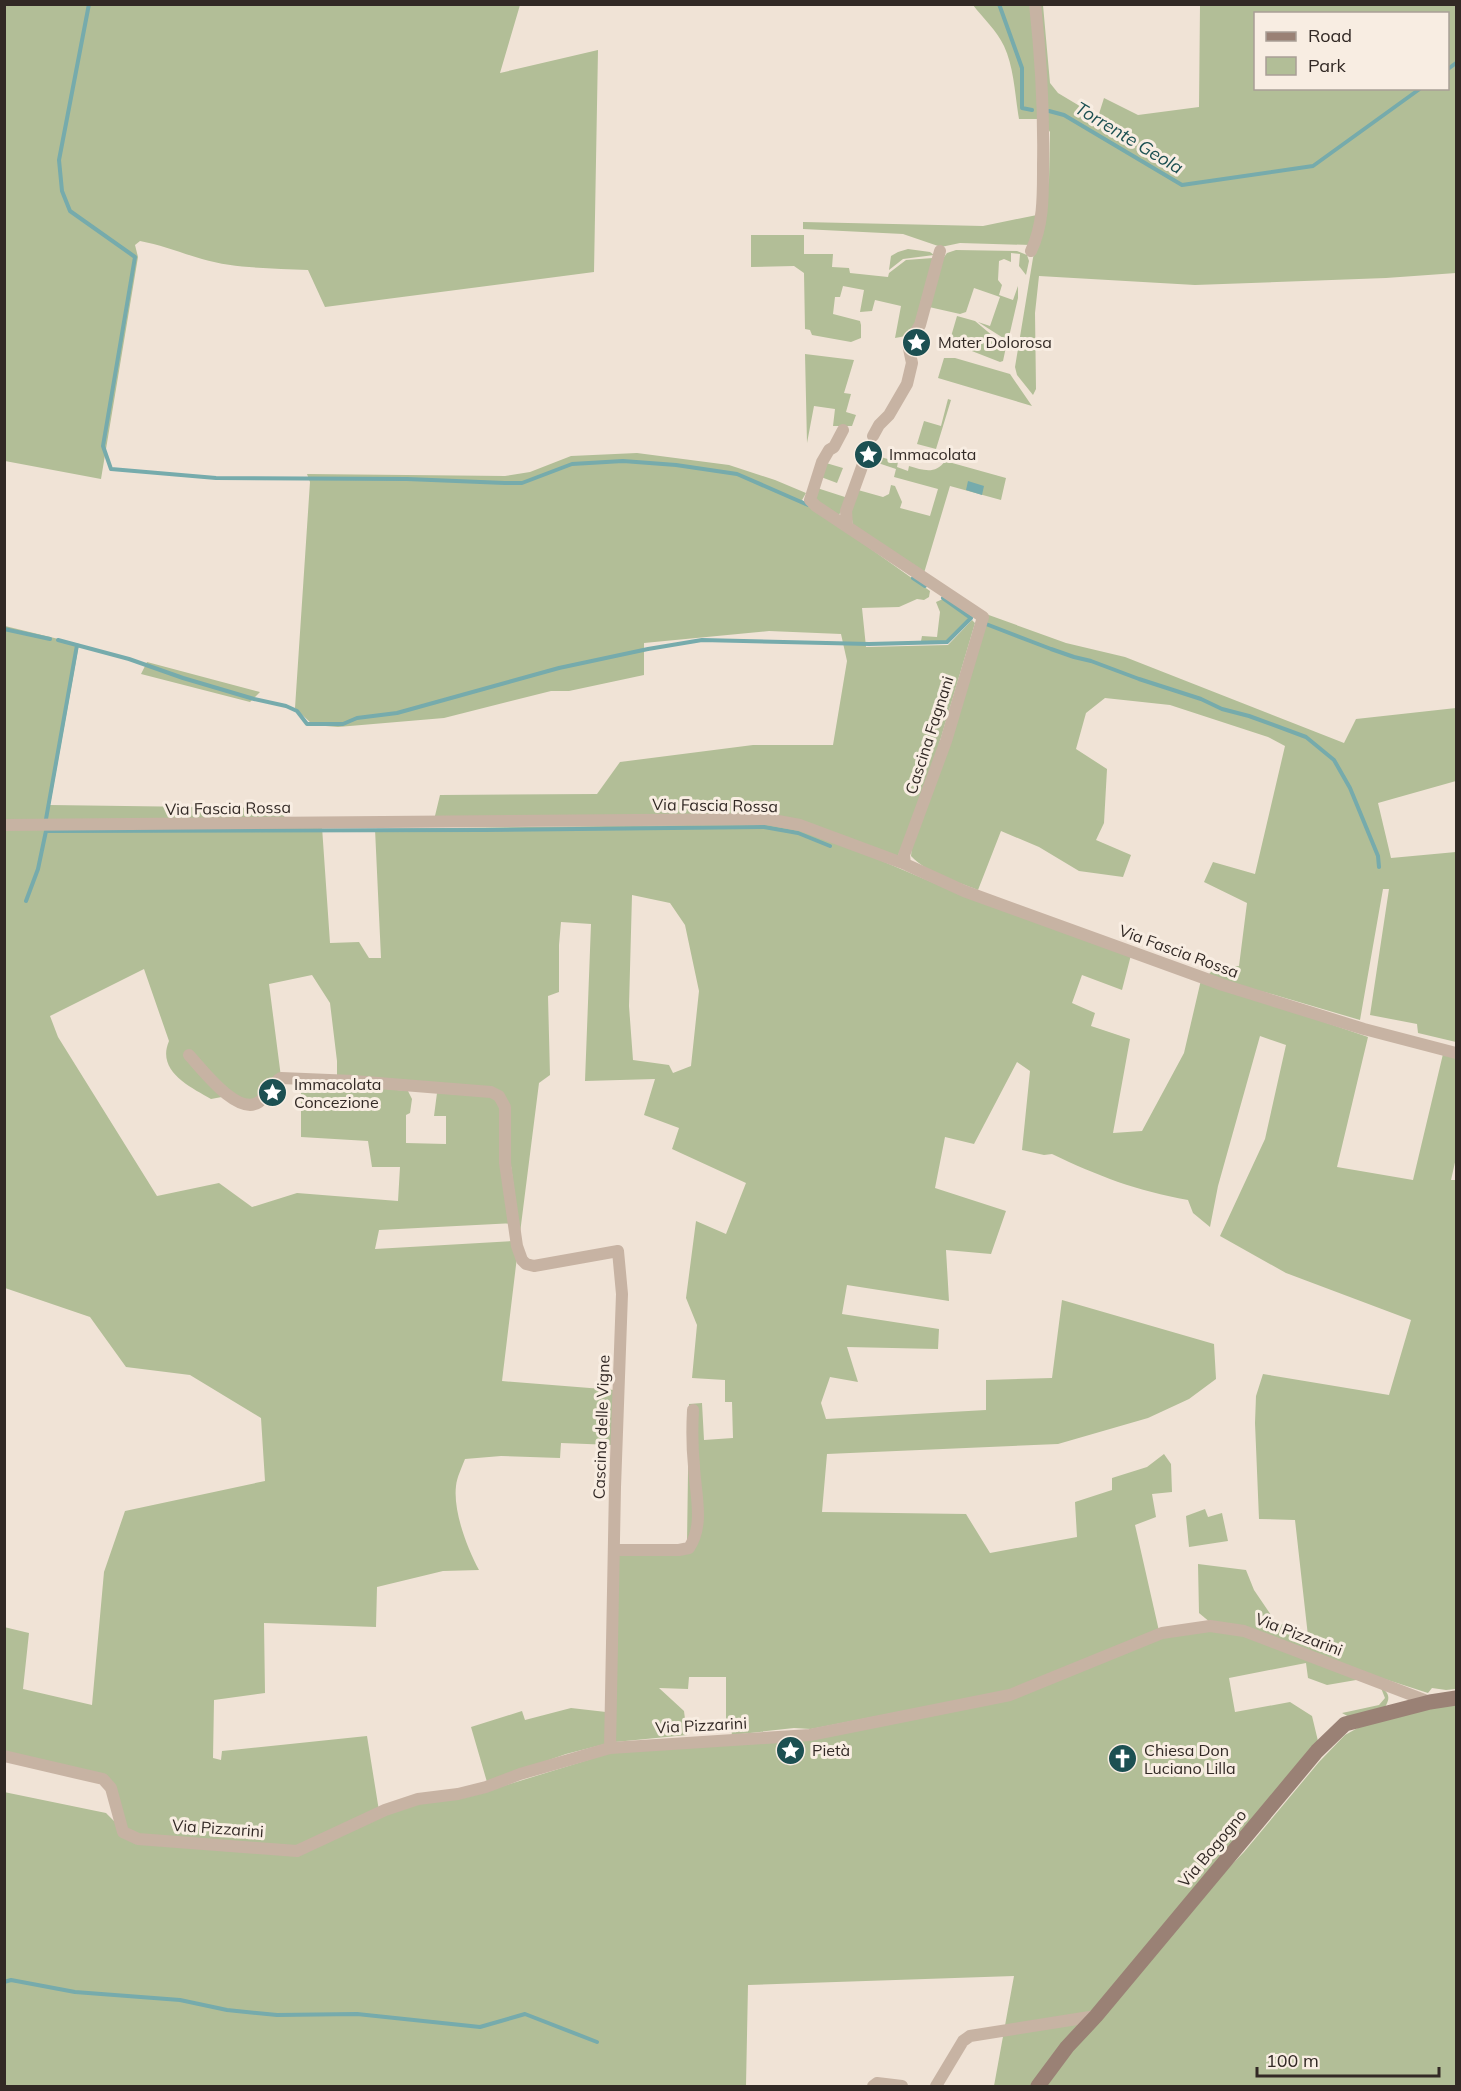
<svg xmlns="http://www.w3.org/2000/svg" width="1461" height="2091" font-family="Mulish,sans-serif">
	<rect width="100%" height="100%" fill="#f0e3d6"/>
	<path fill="#b2be97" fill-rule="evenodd" d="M 4,5 L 520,5 L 500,73 L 598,50 L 594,272 L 325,307 L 308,270 C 273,268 236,269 202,259 C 181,253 162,245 140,241 L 135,245 L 138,257 L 101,479 L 5,461 Z
		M 973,5 L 1043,5 L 1050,83 L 1058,93 L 1098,117 L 1104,98 L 1138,115 L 1199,107 L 1200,5 L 1456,5 L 1456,273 L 1386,278 L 1195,285 L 1039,276 L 1035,313 L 1036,389 L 1033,395 L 1017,375 L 1015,367 L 1033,258 L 1049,180 L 1050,132 L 1041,119 L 1019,119 C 1015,96 1014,67 1004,46 C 997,31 983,18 973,5 ZM 1256,14 L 1448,14 L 1448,88 L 1256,88 Z
		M 1037,215 L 1031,245 L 960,243 L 941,247 L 903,234 L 803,229 L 803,222 L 983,226 Z
		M 751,235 L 804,235 L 804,254 L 833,254 L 832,267 L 849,268 L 850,273 L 888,277 L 889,273 L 906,260 L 933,258 L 913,330 L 909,329 L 906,336 L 895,338 L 901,306 L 875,300 L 872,311 L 860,312 L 864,290 L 843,286 L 840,297 L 835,297 L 833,314 L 860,321 L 861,325 L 861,338 L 851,342 L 812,335 L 810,330 L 805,329 L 804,273 L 794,266 L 751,267 Z
		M 908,249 L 930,252 L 934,255 L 903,259 L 889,270 L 891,256 L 898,252 Z
		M 956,250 L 1017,251 L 1027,255 L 1029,261 L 1026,275 L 1019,266 L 1020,254 L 1011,253 L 1011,262 L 1004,259 L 999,261 L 998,280 L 1002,285 L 999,295 L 1013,300 L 1018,286 L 1018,298 L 1008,341 L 978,322 L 990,326 L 1000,297 L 974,288 L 966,312 L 960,314 L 929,307 L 942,260 L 947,253 Z
		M 957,316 L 975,321 L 1006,347 L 1003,361 L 1000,362 L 959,346 L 950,340 Z
		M 805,354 L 854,360 L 844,393 L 851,394 L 846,412 L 856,415 L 852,426 L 833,426 L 835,409 L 814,406 L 807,443 Z
		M 944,358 L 955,358 L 1010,374 L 1032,406 L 938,378 Z
		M 948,399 L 951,400 L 936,449 L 917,444 L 924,421 L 941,426 Z
		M 637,453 L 729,465 L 775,480 L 806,493 L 802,500 L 930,591 L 929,597 L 924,600 L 917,599 L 899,607 L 862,608 L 866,647 L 948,645 L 972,620 L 975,623 L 929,778 L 897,858 L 802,822 L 434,820 L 440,795 L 597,794 L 620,762 L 753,745 L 833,745 L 847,661 L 841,634 L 769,631 L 644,643 L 644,675 L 569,691 L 551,691 L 444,718 L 338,727 L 313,725 L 295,708 L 310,482 L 307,474 L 505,476 L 530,472 L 571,456 Z
		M 867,453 L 898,462 L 897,467 L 908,471 L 909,466 C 923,470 935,475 945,461 L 1006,478 L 1001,500 L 950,486 L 924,573 L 853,525 L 850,509 L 858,490 L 883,497 L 889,494 L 891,485 L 895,486 L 902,502 L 900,508 L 930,516 L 938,489 L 894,477 L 896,469 L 875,462 L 868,458 Z
		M 826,463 L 843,468 L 837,483 L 821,477 Z
		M 817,488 L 848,498 L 839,515 L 817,505 L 815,492 Z
		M 943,599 L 969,618 L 946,642 L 921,641 L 922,636 L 937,637 L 940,612 L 936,602 Z
		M 986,614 L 1066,643 L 1125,657 L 1344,743 L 1356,719 L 1456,708 L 1456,781 L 1378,803 L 1391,858 L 1456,852 L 1456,1042 L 1418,1033 L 1417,1024 L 1370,1015 L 1389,889 L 1383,889 L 1360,1020 L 1268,993 L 1224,982 L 1209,974 L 1216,967 L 1239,966 L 1247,903 L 1204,882 L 1213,862 L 1255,874 L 1285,746 L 1268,737 L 1170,705 L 1105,698 L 1086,713 L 1076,749 L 1107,769 L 1104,823 L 1096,840 L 1131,855 L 1123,877 L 1079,871 L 1039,847 L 1001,831 L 978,890 C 956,881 928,874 911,856 L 912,846 Z
		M 5,626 L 79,644 L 50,805 L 285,808 L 284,820 L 322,827 L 330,943 L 359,942 L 369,958 L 381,958 L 375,829 L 766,824 L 799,829 L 842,844 L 962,895 L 1131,955 L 1122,990 L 1082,975 L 1072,1003 L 1095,1013 L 1091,1026 L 1130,1039 L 1113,1133 L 1142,1131 L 1184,1053 L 1201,980 L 1368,1037 L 1337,1167 L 1413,1180 L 1443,1054 L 1456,1058 L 1456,1158 L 1451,1180 L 1456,1180 L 1456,1689 L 1446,1690 L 1432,1688 L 1428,1693 L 1211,1623 L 1199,1613 L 1198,1564 L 1246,1570 L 1254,1590 L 1275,1621 L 1308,1636 L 1295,1520 L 1259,1519 L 1255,1423 L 1256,1396 L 1263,1374 L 1389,1395 L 1411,1320 L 1286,1273 L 1220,1236 L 1265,1139 L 1286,1045 L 1260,1036 L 1218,1186 L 1210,1227 L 1193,1213 L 1188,1200 C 1137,1191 1098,1176 1052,1154 L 1044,1155 L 1022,1150 L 1030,1071 L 1017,1062 L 974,1144 L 945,1137 L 935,1188 L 1006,1211 L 991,1254 L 946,1250 L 949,1301 L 847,1285 L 842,1314 L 939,1329 L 938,1349 L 847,1347 L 858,1382 L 830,1377 L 821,1403 L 826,1419 L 986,1410 L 986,1380 L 1052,1378 L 1062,1300 L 1214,1344 L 1216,1379 L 1189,1399 L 1148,1418 L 1058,1444 L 827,1454 L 822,1512 L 966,1514 L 990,1553 L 1077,1537 L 1075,1502 L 1112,1490 L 1112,1478 L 1147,1467 L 1164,1454 L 1171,1464 L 1172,1492 L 1152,1494 L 1156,1517 L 1135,1525 L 1159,1631 L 1021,1688 L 811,1729 L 794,1728 L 732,1735 L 731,1729 L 726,1728 L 726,1677 L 689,1677 L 688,1689 L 659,1688 L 684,1711 L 687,1735 L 615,1742 L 618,1554 L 679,1546 L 687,1543 L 689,1404 L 702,1403 L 704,1440 L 733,1438 L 732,1402 L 725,1402 L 725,1380 L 692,1378 L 697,1325 L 686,1298 L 696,1221 L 726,1234 L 746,1183 L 672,1149 L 679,1128 L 644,1115 L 655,1079 L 585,1081 L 591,924 L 561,922 L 559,945 L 559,992 L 548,996 L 550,1075 L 539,1083 L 520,1233 L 501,1092 L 337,1080 L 337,1061 L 330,1003 L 312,975 L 269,984 L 281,1077 L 256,1101 L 227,1096 L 211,1099 C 190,1087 156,1071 169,1041 L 144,969 L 50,1016 L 58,1037 L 157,1196 L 219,1183 L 252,1207 L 297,1193 L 398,1201 L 400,1167 L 372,1167 L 368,1141 L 301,1137 L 301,1081 L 408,1091 L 412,1099 L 410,1113 L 406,1115 L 406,1143 L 446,1144 L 446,1116 L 434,1116 L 437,1093 L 492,1097 L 501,1107 L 513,1223 L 379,1230 L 375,1249 L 514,1241 L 517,1257 L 502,1381 L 615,1390 L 613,1445 L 561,1443 L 560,1458 L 501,1456 L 465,1459 C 462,1467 457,1477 456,1486 C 453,1511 467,1548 479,1570 L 443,1571 L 377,1587 L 376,1627 L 264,1623 L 265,1693 L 214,1700 L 213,1758 L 221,1760 L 222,1751 L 367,1736 L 379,1811 L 296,1850 L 137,1835 L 127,1829 L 115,1788 L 5,1751 L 4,1627 L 29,1633 L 23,1689 L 92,1705 L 104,1572 L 125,1511 L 265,1481 L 261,1418 L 190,1375 L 126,1367 L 90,1317 L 5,1288 ZM 632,895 L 670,903 L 685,925 L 699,991 L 691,1066 L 673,1073 L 669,1065 L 633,1060 L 629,1006 Z
		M 147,662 L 260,692 L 250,702 L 141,674 Z
		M 1205,1509 L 1208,1517 L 1222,1513 L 1228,1541 L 1189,1547 L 1186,1516 Z
		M 1210,1630 L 1241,1634 L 1362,1679 L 1327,1685 L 1308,1678 L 1306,1663 L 1229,1678 L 1235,1712 L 1290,1702 L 1312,1716 L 1318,1741 L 1031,2086 L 994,2086 L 1014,1976 L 748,1985 L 746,2086 L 5,2086 L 4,1792 L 106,1813 L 115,1822 L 121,1835 L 298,1852 L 418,1802 L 487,1791 L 588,1760 L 610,1751 L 723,1744 L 1011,1697 L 1166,1636 Z
		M 1381,1688 C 1390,1693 1390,1699 1385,1707 L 1351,1718 L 1342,1713 L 1379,1705 L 1385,1698 Z
		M 1456,1701 L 1456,2086 L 1045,2086 L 1165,1933 L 1244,1852 L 1319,1762 L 1345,1735 L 1372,1720 Z
		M 571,1708 L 606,1712 L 605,1744 L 566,1754 L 487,1782 L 471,1727 L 522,1711 L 525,1720 Z"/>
	<path fill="#76abac" d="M 968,481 L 984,486 L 982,495 L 966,490 Z"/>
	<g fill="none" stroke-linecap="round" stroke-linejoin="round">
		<path stroke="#76abac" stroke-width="4" d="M 89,4 L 59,160 L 62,191 L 70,211 L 135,257 L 103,446 L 111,469 L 216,478 L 407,479 L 505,483 L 522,483 L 572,464 L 623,461 L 676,465 L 737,474 L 808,505
			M 999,4 L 1022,68 L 1022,108 L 1032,110
			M 1448,69 L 1456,63
			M 1049,111 L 1064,115 L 1182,185 L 1313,166 L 1421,88
			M 913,578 L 925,586
			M 986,624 L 1051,649 L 1074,657 L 1091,661 L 1139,679 L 1201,699 L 1222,709 L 1249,716 L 1306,737 L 1334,760 L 1350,788 L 1378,856 L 1379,867
			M 4,629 L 50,639
			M 58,640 L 129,659 L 183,678 L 254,699 L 286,706 L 297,711 L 307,724 L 343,724 L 357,718 L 397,713 L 559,668 L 648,649 L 702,640 L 869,644 L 947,642 L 971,618 L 943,598
			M 46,819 L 77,645
			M 26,901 L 38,869 L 46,831 L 483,830 L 764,827 L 798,833 L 830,846
			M 4,1982 L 11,1980 L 75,1992 L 180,2000 L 227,2010 L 277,2015 L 357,2014 L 480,2027 L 525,2014 L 597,2042"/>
		<path stroke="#c7b3a3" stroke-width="12" d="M 1031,251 C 1044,224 1043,193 1043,165 C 1044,111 1041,58 1035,4
			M 843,430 L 834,447 L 829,450 L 822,462 L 810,500 L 816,506 L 983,617 L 946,741 L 904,855 L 905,864
			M 873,436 L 879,425 L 889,415 L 907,384 L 912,363 L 908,344 L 920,325 L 940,251
			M 847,525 L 846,511 L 867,453
			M 4,825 L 767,819 L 800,825 L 905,864 L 964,891 L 1223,985 L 1364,1029 L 1456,1053
			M 189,1055 C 202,1069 238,1117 259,1102 C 268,1095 271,1084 281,1078 L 353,1081 L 491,1092 L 499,1096 L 505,1107 L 505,1163 L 517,1246 L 522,1260 L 526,1264 L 534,1266 L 618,1251 L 622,1294 L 615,1487 L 610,1748
			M 614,1550 L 679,1550 L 689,1548 C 705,1524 695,1493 694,1466 C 692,1447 692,1429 693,1410
			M 4,1756 L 103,1779 L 111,1788 L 123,1832 L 138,1839 L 297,1851 L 385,1810 L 418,1799 L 458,1794 L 486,1787 L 520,1774 L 610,1748 L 810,1735 L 1010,1695 L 1162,1633 L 1210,1626 L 1244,1631 L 1430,1702
			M 873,2086 L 877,2083 L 902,2086
			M 936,2086 L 963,2041 L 970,2036 L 1096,2016"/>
		<path stroke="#9a8175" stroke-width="15" d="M 1038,2086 L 1067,2047 L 1096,2016 L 1317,1751 L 1345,1724 L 1430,1702 L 1456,1698"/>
	</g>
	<defs>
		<symbol id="sight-disc" viewBox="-11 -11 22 22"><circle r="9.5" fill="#1c5052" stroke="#f8ede2"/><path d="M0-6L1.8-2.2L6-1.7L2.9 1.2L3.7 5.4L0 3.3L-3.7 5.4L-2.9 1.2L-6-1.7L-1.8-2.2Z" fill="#fff"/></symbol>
		<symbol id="church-disc" viewBox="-11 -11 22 22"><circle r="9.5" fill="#1c5052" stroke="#f8ede2"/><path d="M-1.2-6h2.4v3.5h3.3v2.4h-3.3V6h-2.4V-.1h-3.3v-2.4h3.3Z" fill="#fff"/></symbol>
	</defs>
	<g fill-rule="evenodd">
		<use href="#sight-disc" x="900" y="326" width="33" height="33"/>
		<use href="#sight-disc" x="852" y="438" width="33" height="33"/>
		<use href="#sight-disc" x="256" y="1076" width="33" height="33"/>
		<use href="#sight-disc" x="774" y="1734" width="33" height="33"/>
		<use href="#church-disc" x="1106" y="1742" width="33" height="33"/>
	</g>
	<g text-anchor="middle" stroke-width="6" stroke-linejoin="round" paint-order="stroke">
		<g font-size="16" fill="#322925" stroke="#f8ede2" text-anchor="start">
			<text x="938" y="348">Mater Dolorosa</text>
			<text x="889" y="460">Immacolata</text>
			<text x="294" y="1090">Immacolata<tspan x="294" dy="18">Concezione</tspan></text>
			<text x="812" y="1756">Pietà</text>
			<text x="1144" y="1756">Chiesa Don<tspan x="1144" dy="18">Luciano Lilla</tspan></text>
		</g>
		<g font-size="16" fill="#322925" stroke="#f8ede2">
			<text transform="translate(929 735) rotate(-72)" y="6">Cascina Fagnani</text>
			<text transform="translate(715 805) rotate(1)" y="6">Via Fascia Rossa</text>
			<text transform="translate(228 808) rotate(-1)" y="6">Via Fascia Rossa</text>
			<text transform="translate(1179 951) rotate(20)" y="6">Via Fascia Rossa</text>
			<text transform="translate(601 1427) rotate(-88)" y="6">Cascina delle Vigne</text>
			<text transform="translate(1299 1634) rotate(21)" y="6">Via Pizzarini</text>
			<text transform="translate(701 1725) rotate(-3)" y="6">Via Pizzarini</text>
			<text transform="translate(218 1828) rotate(4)" y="6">Via Pizzarini</text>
			<text transform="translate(1212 1848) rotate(-50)" y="6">Via Bogogno</text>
		</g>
		<g font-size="18" font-style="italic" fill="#1c5052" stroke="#f8ede2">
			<text transform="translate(1129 138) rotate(31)" y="6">Torrente Geola</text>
		</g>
	</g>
	<rect width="1461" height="2091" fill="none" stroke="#322925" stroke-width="12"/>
	<rect x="1254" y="12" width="195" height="78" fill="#f8ede2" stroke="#a99f96" stroke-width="1.5"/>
	<rect x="1266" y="32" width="30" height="9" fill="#9a8175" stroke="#a99f96" stroke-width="1.5"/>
	<text x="1308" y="42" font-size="18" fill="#322925">Road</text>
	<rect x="1266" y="57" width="30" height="18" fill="#b2be97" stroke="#a99f96" stroke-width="1.5"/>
	<text x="1308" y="72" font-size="18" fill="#322925">Park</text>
	<path d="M1257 2067v9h182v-9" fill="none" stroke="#322925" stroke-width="3"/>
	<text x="1266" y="2067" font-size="18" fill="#322925" stroke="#f8ede2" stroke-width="4.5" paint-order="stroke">100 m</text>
</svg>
